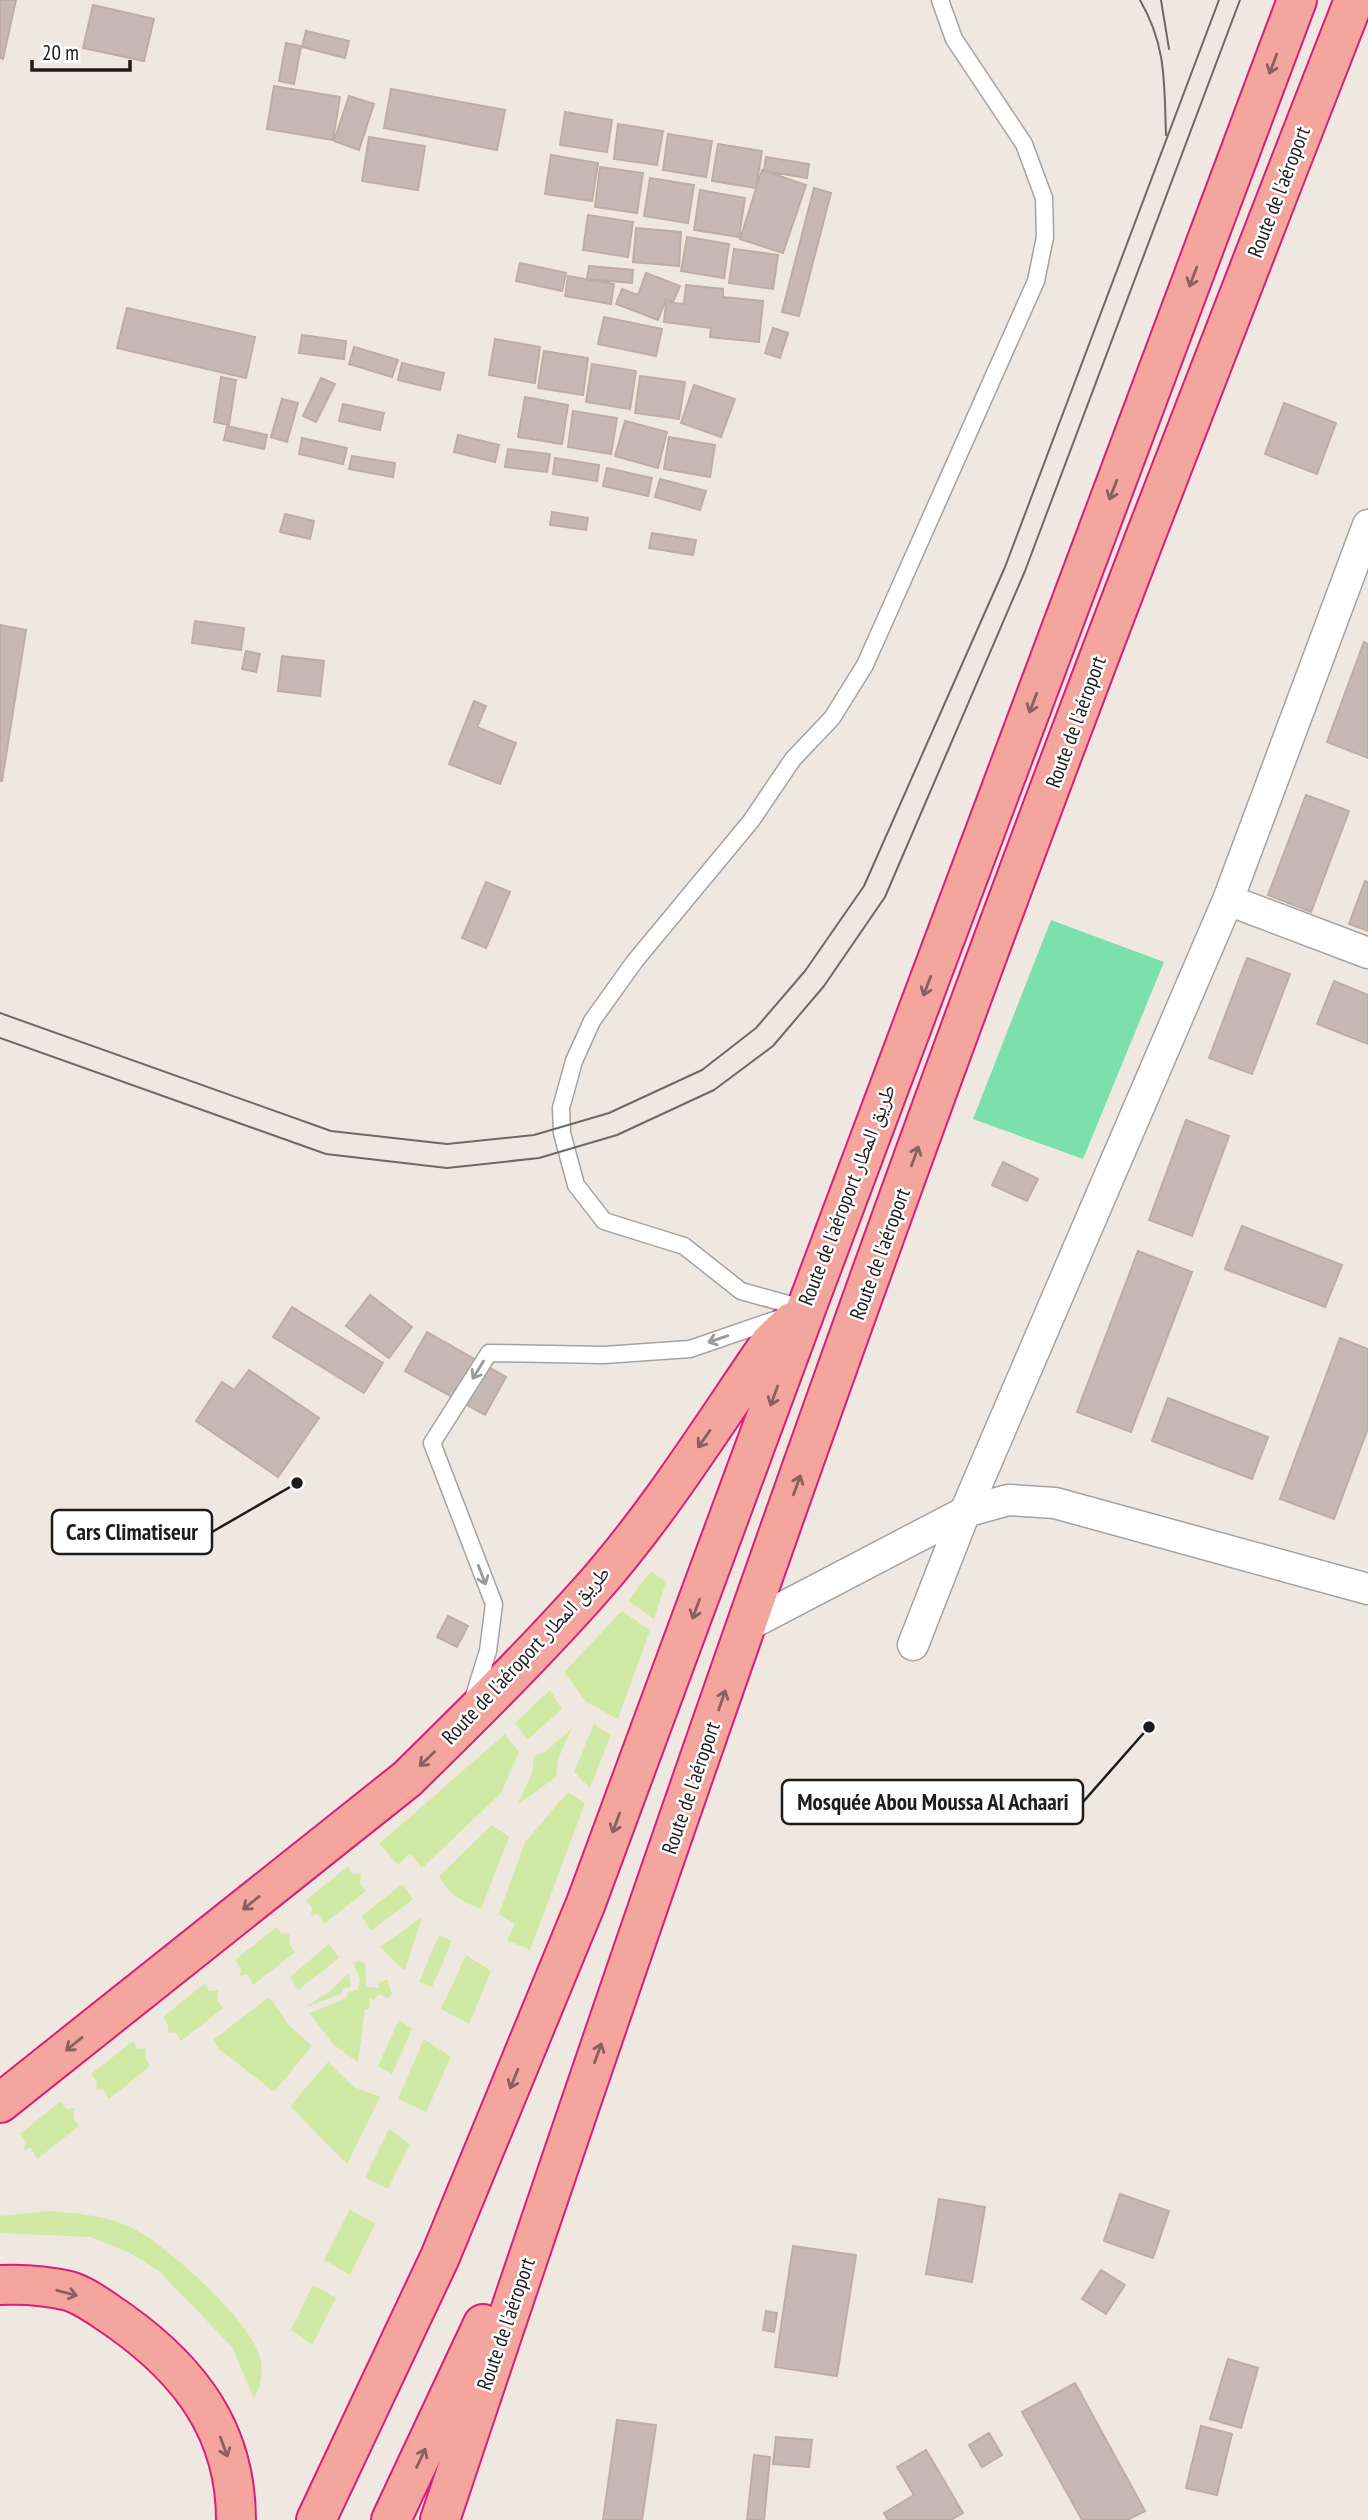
<svg xmlns="http://www.w3.org/2000/svg" width="1368" height="2520" font-family="'PT Sans Narrow','Noto Naskh Arabic',sans-serif">
	<rect width="100%" height="100%" fill="#eee8e1"/>
	<path fill="#d0eaa5" d="M 651,1571 L 666,1582 L 654,1619 L 628,1601 Z
		M 622,1611 L 650,1630 L 618,1719 L 586,1702 L 564,1672 Z
		M 550,1690 L 562,1709 L 527,1740 L 515,1723 Z
		M 594,1724 L 611,1735 L 590,1788 L 574,1772 Z
		M 572,1728 L 558,1759 L 556,1777 L 517,1805 L 532,1774 L 534,1756 L 545,1752 Z
		M 505,1734 L 519,1752 L 501,1793 L 422,1868 L 410,1854 L 398,1865 L 379,1844 Z
		M 568,1792 L 585,1803 L 530,1950 L 507,1940 L 515,1924 L 499,1914 L 525,1842 Z
		M 492,1825 L 509,1837 L 481,1909 C 461,1901 449,1895 439,1876 Z
		M 348,1866 L 352,1874 L 361,1873 L 360,1883 L 366,1891 L 324,1924 L 318,1914 L 311,1916 L 312,1908 L 306,1900 Z
		M 402,1884 L 413,1899 L 371,1931 L 362,1916 Z
		M 422,1917 L 405,1970 L 404,1970 L 380,1947 Z
		M 277,1927 L 281,1934 L 290,1933 L 289,1943 L 295,1952 L 253,1985 L 247,1974 L 240,1976 L 241,1968 L 235,1960 Z
		M 439,1935 L 452,1941 L 432,1987 L 419,1982 Z
		M 329,1944 L 339,1958 L 298,1990 L 290,1977 Z
		M 466,1955 L 491,1971 L 469,2024 L 441,2009 Z
		M 358,1961 L 365,1963 L 366,1987 L 379,1988 L 380,1981 L 387,1980 L 392,1993 L 389,1998 L 378,1994 L 374,2000 L 370,1997 L 369,2009 L 365,2009 L 358,2062 L 334,2045 L 309,2013 L 346,1998 L 347,1992 L 358,1990 L 360,1979 L 353,1963 Z
		M 349,1973 L 351,1987 L 343,1988 L 341,1994 L 304,2008 L 329,1992 Z
		M 205,1983 L 209,1991 L 218,1990 L 217,2000 L 223,2008 L 181,2041 L 175,2032 L 168,2033 L 168,2025 L 163,2017 Z
		M 269,1997 L 289,2025 L 312,2046 L 274,2092 L 219,2049 L 213,2040 Z
		M 399,2020 L 412,2029 L 392,2074 L 378,2066 Z
		M 424,2039 L 451,2057 L 426,2112 L 398,2099 Z
		M 133,2041 L 137,2049 L 146,2048 L 145,2058 L 150,2066 L 109,2099 L 103,2089 L 96,2090 L 97,2082 L 91,2074 Z
		M 328,2062 L 354,2087 L 380,2097 L 347,2164 L 290,2106 Z
		M 61,2101 L 66,2109 L 75,2108 L 73,2118 L 79,2126 L 37,2159 L 31,2148 L 24,2150 L 25,2142 L 20,2134 Z
		M 389,2129 L 410,2144 L 388,2189 L 365,2177 Z
		M 350,2209 L 375,2224 L 350,2275 L 324,2260 Z
		M 49,2211 C 76,2213 102,2215 128,2226 C 163,2241 256,2324 261,2362 C 263,2374 260,2389 254,2398 L 232,2347 L 159,2271 L 128,2252 L 91,2237 L 0,2233 L 0,2216 Z
		M 313,2285 L 336,2298 L 312,2345 L 291,2330 Z"/>
	<path fill="#7ce0ad" d="M 1051,920 L 1164,962 L 1083,1159 L 973,1119 Z"/>
	<path fill="#c6b9b5" stroke="#c0aca3" stroke-width="2" d="M 0,0 L 16,0 L 3,59 L 0,58 Z
		M 93,5 L 154,19 L 144,61 L 83,48 Z
		M 306,31 L 349,41 L 345,58 L 302,47 Z
		M 286,43 L 301,46 L 294,84 L 279,81 Z
		M 274,86 L 340,97 L 333,140 L 267,129 Z
		M 391,89 L 505,110 L 497,150 L 384,128 Z
		M 349,96 L 374,104 L 359,150 L 334,141 Z
		M 565,112 L 612,120 L 607,152 L 560,145 Z
		M 618,124 L 663,131 L 657,165 L 614,159 Z
		M 668,134 L 712,141 L 706,177 L 663,170 Z
		M 369,137 L 425,146 L 418,190 L 362,181 Z
		M 718,144 L 762,151 L 756,188 L 712,181 Z
		M 551,155 L 598,163 L 592,201 L 545,194 Z
		M 766,157 L 809,164 L 807,178 L 764,171 Z
		M 600,167 L 643,173 L 637,213 L 595,207 Z
		M 762,170 L 806,185 L 783,253 L 740,239 Z
		M 650,178 L 694,185 L 688,223 L 644,216 Z
		M 814,188 L 831,193 L 799,316 L 782,312 Z
		M 700,190 L 745,198 L 739,237 L 694,230 Z
		M 588,215 L 633,222 L 628,257 L 583,250 Z
		M 636,228 L 681,232 L 679,266 L 633,262 Z
		M 687,237 L 729,244 L 724,278 L 681,271 Z
		M 734,249 L 778,255 L 773,289 L 729,283 Z
		M 520,263 L 566,273 L 562,291 L 516,281 Z
		M 589,266 L 633,270 L 632,283 L 587,279 Z
		M 646,273 L 680,286 L 673,302 L 666,299 L 658,320 L 616,304 L 622,289 L 638,295 Z
		M 568,276 L 614,284 L 611,304 L 565,296 Z
		M 686,285 L 723,289 L 723,297 L 763,301 L 759,342 L 710,337 L 711,328 L 664,322 L 666,302 L 684,304 Z
		M 127,308 L 255,337 L 246,378 L 117,348 Z
		M 604,317 L 662,329 L 656,356 L 598,344 Z
		M 773,328 L 788,333 L 780,358 L 765,353 Z
		M 302,335 L 346,341 L 344,359 L 299,353 Z
		M 495,339 L 540,347 L 535,383 L 489,375 Z
		M 354,347 L 398,360 L 392,377 L 349,364 Z
		M 544,351 L 588,358 L 583,395 L 538,388 Z
		M 402,363 L 444,373 L 440,390 L 398,380 Z
		M 592,364 L 636,371 L 630,409 L 586,402 Z
		M 640,376 L 685,382 L 679,419 L 635,413 Z
		M 221,377 L 236,380 L 229,425 L 214,422 Z
		M 321,378 L 335,384 L 316,422 L 303,416 Z
		M 694,385 L 735,399 L 721,437 L 681,423 Z
		M 525,397 L 568,405 L 562,444 L 518,437 Z
		M 282,399 L 298,403 L 287,442 L 271,437 Z
		M 1284,403 L 1336,423 L 1317,474 L 1265,454 Z
		M 343,404 L 384,413 L 380,430 L 339,421 Z
		M 573,411 L 617,418 L 611,454 L 568,447 Z
		M 625,421 L 667,432 L 658,468 L 615,456 Z
		M 227,426 L 267,435 L 264,449 L 224,440 Z
		M 458,435 L 499,445 L 495,462 L 454,452 Z
		M 669,437 L 715,445 L 710,477 L 664,469 Z
		M 302,438 L 347,448 L 343,464 L 299,454 Z
		M 508,449 L 550,454 L 547,472 L 505,467 Z
		M 352,456 L 395,463 L 393,477 L 349,469 Z
		M 555,458 L 599,465 L 597,481 L 553,474 Z
		M 607,468 L 652,478 L 648,496 L 603,486 Z
		M 660,479 L 706,491 L 700,510 L 655,497 Z
		M 552,512 L 588,518 L 586,530 L 550,525 Z
		M 285,514 L 314,521 L 310,539 L 280,532 Z
		M 652,533 L 696,540 L 693,555 L 649,548 Z
		M 195,621 L 244,628 L 241,650 L 192,643 Z
		M 0,625 L 26,630 L 2,781 L 0,781 Z
		M 1364,642 L 1368,644 L 1368,758 L 1327,742 Z
		M 246,651 L 260,654 L 256,672 L 242,669 Z
		M 282,656 L 324,661 L 320,696 L 278,691 Z
		M 474,701 L 486,706 L 477,727 L 516,743 L 500,784 L 449,764 Z
		M 1306,795 L 1349,811 L 1311,912 L 1268,895 Z
		M 1365,881 L 1368,882 L 1368,931 L 1349,924 Z
		M 486,882 L 510,892 L 486,948 L 462,938 Z
		M 1247,958 L 1290,974 L 1252,1074 L 1209,1058 Z
		M 1334,981 L 1368,995 L 1368,1044 L 1317,1024 Z
		M 1186,1120 L 1229,1136 L 1192,1236 L 1149,1220 Z
		M 1003,1162 L 1038,1179 L 1027,1201 L 992,1185 Z
		M 1242,1226 L 1342,1265 L 1325,1307 L 1225,1269 Z
		M 1138,1251 L 1192,1272 L 1131,1432 L 1077,1412 Z
		M 370,1295 L 412,1327 L 389,1358 L 346,1326 Z
		M 292,1307 L 383,1363 L 364,1393 L 273,1337 Z
		M 427,1332 L 506,1377 L 485,1415 L 405,1371 Z
		M 1340,1338 L 1368,1349 L 1368,1428 L 1334,1519 L 1280,1499 Z
		M 249,1370 L 319,1418 L 278,1477 L 196,1421 L 222,1382 L 234,1390 Z
		M 1168,1398 L 1268,1437 L 1252,1479 L 1152,1441 Z
		M 448,1616 L 468,1626 L 457,1647 L 437,1637 Z
		M 1120,2194 L 1169,2211 L 1153,2258 L 1104,2241 Z
		M 939,2199 L 985,2207 L 972,2282 L 926,2274 Z
		M 793,2246 L 856,2255 L 837,2376 L 775,2367 Z
		M 1101,2270 L 1125,2285 L 1106,2314 L 1082,2299 Z
		M 766,2311 L 777,2313 L 774,2332 L 763,2330 Z
		M 1228,2359 L 1258,2368 L 1241,2428 L 1210,2419 Z
		M 1075,2383 L 1145,2511 L 1127,2520 L 1082,2520 L 1022,2412 Z
		M 617,2420 L 656,2425 L 642,2520 L 603,2520 Z
		M 1201,2426 L 1232,2434 L 1217,2495 L 1186,2488 Z
		M 989,2433 L 1002,2455 L 982,2467 L 969,2445 Z
		M 776,2437 L 812,2440 L 809,2467 L 773,2464 Z
		M 926,2450 L 963,2513 L 951,2520 L 888,2520 L 884,2513 L 914,2495 L 897,2467 Z
		M 754,2455 L 770,2457 L 764,2520 L 747,2520 Z"/>
	<g fill="none" stroke-linecap="round" stroke-linejoin="round">
		<defs>
			<path id="service" d="M 806,1309 L 741,1291 L 684,1246 L 604,1221 L 576,1185 L 562,1133 L 561,1108 L 574,1061 L 592,1021 L 635,961 L 751,821 L 793,759 L 832,718 L 865,665 L 1036,281 L 1045,237 L 1044,198 L 1024,144 L 954,39 L 940,0
				M 473,1699 L 488,1651 L 494,1604 L 432,1443 L 489,1353 L 604,1355 L 690,1349 L 780,1318"/>
			<path id="minor" d="M 1228,900 L 1368,953
				M 747,1626 L 965,1512 L 1008,1500 L 1055,1503 L 1368,1589
				M 913,1645 L 965,1512 L 1228,900 L 1368,525"/>
			<path id="trunk" d="M 0,2103 L 407,1779 C 469,1718 531,1657 589,1592 C 657,1516 712,1427 770,1343 L 792,1322
				M 0,2285 C 22,2284 48,2286 69,2291 C 86,2296 105,2311 120,2321 C 190,2371 236,2431 236,2520
				M 316,2520 L 440,2257 L 586,1903 L 806,1309 L 1297,0
				M 391,2520 L 483,2324
				M 440,2520 C 662,1856 893,1193 1144,540 C 1213,359 1284,180 1354,0"/>
		</defs>
		<use href="#service" stroke="#a3a3a3" stroke-width="19"/>
		<use href="#minor" stroke="#a3a3a3" stroke-width="33"/>
		<use href="#trunk" stroke="#db1f78" stroke-width="42"/>
		<use href="#service" stroke="#fff" stroke-width="16"/>
		<use href="#minor" stroke="#fff" stroke-width="30"/>
		<use href="#trunk" stroke="#f3a59e" stroke-width="38"/>
		<path stroke="#6a6a6a" stroke-width="2" d="M 1140,0 C 1167,47 1164,83 1166,135
			M 1161,0 L 1169,49
			M 0,1013 L 331,1131 L 447,1144 L 534,1135 L 609,1113 L 702,1070 L 756,1028 L 805,971 L 864,886 L 1005,567 L 1219,0
			M 0,1038 L 326,1154 L 447,1168 L 539,1158 L 617,1135 L 714,1090 L 773,1046 L 824,986 L 885,897 L 1025,571 L 1240,0"/>
	</g>
	<defs><path id="oneway-shaft" d="M-6 0H5M1.5-3L5.5 0L1.5 3" fill="none" stroke-width="1.6" stroke-linecap="round" stroke-linejoin="round" transform="scale(1.75)"/></defs>
	<g stroke="#88605d">
		<use href="#oneway-shaft" transform="translate(1273 64) rotate(111)"/>
		<use href="#oneway-shaft" transform="translate(1193 277) rotate(111)"/>
		<use href="#oneway-shaft" transform="translate(1113 490) rotate(111)"/>
		<use href="#oneway-shaft" transform="translate(1033 703) rotate(111)"/>
		<use href="#oneway-shaft" transform="translate(927 986) rotate(111)"/>
		<use href="#oneway-shaft" transform="translate(915 1156) rotate(-70)"/>
		<use href="#oneway-shaft" transform="translate(774 1396) rotate(110)"/>
		<use href="#oneway-shaft" transform="translate(704 1439) rotate(125)"/>
		<use href="#oneway-shaft" transform="translate(797 1485) rotate(-70)"/>
		<use href="#oneway-shaft" transform="translate(696 1609) rotate(110)"/>
		<use href="#oneway-shaft" transform="translate(722 1700) rotate(-71)"/>
		<use href="#oneway-shaft" transform="translate(427 1759) rotate(136)"/>
		<use href="#oneway-shaft" transform="translate(616 1823) rotate(110)"/>
		<use href="#oneway-shaft" transform="translate(251 1903) rotate(141)"/>
		<use href="#oneway-shaft" transform="translate(74 2044) rotate(141)"/>
		<use href="#oneway-shaft" transform="translate(598 2053) rotate(-70)"/>
		<use href="#oneway-shaft" transform="translate(514 2079) rotate(112)"/>
		<use href="#oneway-shaft" transform="translate(67 2293) rotate(15)"/>
		<use href="#oneway-shaft" transform="translate(224 2447) rotate(70)"/>
		<use href="#oneway-shaft" transform="translate(421 2458) rotate(-65)"/>
	</g>
	<g stroke="#999">
		<use href="#oneway-shaft" transform="translate(718 1339) rotate(161)"/>
		<use href="#oneway-shaft" transform="translate(478 1370) rotate(122)"/>
		<use href="#oneway-shaft" transform="translate(482 1575) rotate(69)"/>
	</g>
	<g text-anchor="middle" stroke-width="5" stroke-linejoin="round" paint-order="stroke">
		<g font-size="21" fill="#1c1c1c" stroke="#fff">
			<text transform="translate(1279 192) rotate(-69)" y="7">Route de l'aéroport</text>
			<text transform="translate(1076 722) rotate(-70)" y="7">Route de l'aéroport</text>
			<text transform="translate(847 1195) rotate(-69)" y="7">Route de l'aéroport طريق المطار</text>
			<text transform="translate(880 1254) rotate(-70)" y="7">Route de l'aéroport</text>
			<text transform="translate(526 1655) rotate(-47)" y="7">Route de l'aéroport طريق المطار</text>
			<text transform="translate(691 1788) rotate(-71)" y="7">Route de l'aéroport</text>
			<text transform="translate(506 2324) rotate(-71)" y="7">Route de l'aéroport</text>
		</g>
	</g>
	<path fill="none" stroke="#1c1c1c" stroke-width="2.5" d="M297 1483L212 1532M1149 1727L1083 1802"/>
	<g fill="#1c1c1c" stroke="#fff" stroke-width="2.5">
		<circle cx="297" cy="1483" r="7"/>
		<circle cx="1149" cy="1727" r="7"/>
	</g>
	<g fill="#fff" stroke="#1c1c1c" stroke-width="2.5">
		<rect x="52" y="1510" width="160" height="44" rx="7"/>
		<rect x="782" y="1780" width="301" height="44" rx="7"/>
	</g>
	<g font-size="23" text-anchor="middle" font-weight="bold" fill="#1c1c1c">
		<text x="132" y="1540">Cars Climatiseur</text>
		<text x="933" y="1810">Mosquée Abou Moussa Al Achaari</text>
	</g>
	<path d="M32 60v10h98v-10" fill="none" stroke="#1c1c1c" stroke-width="3.5"/>
	<text x="42" y="60" font-size="21" fill="#1c1c1c" stroke="#ffffff" stroke-width="5" paint-order="stroke">20 m</text>
</svg>
